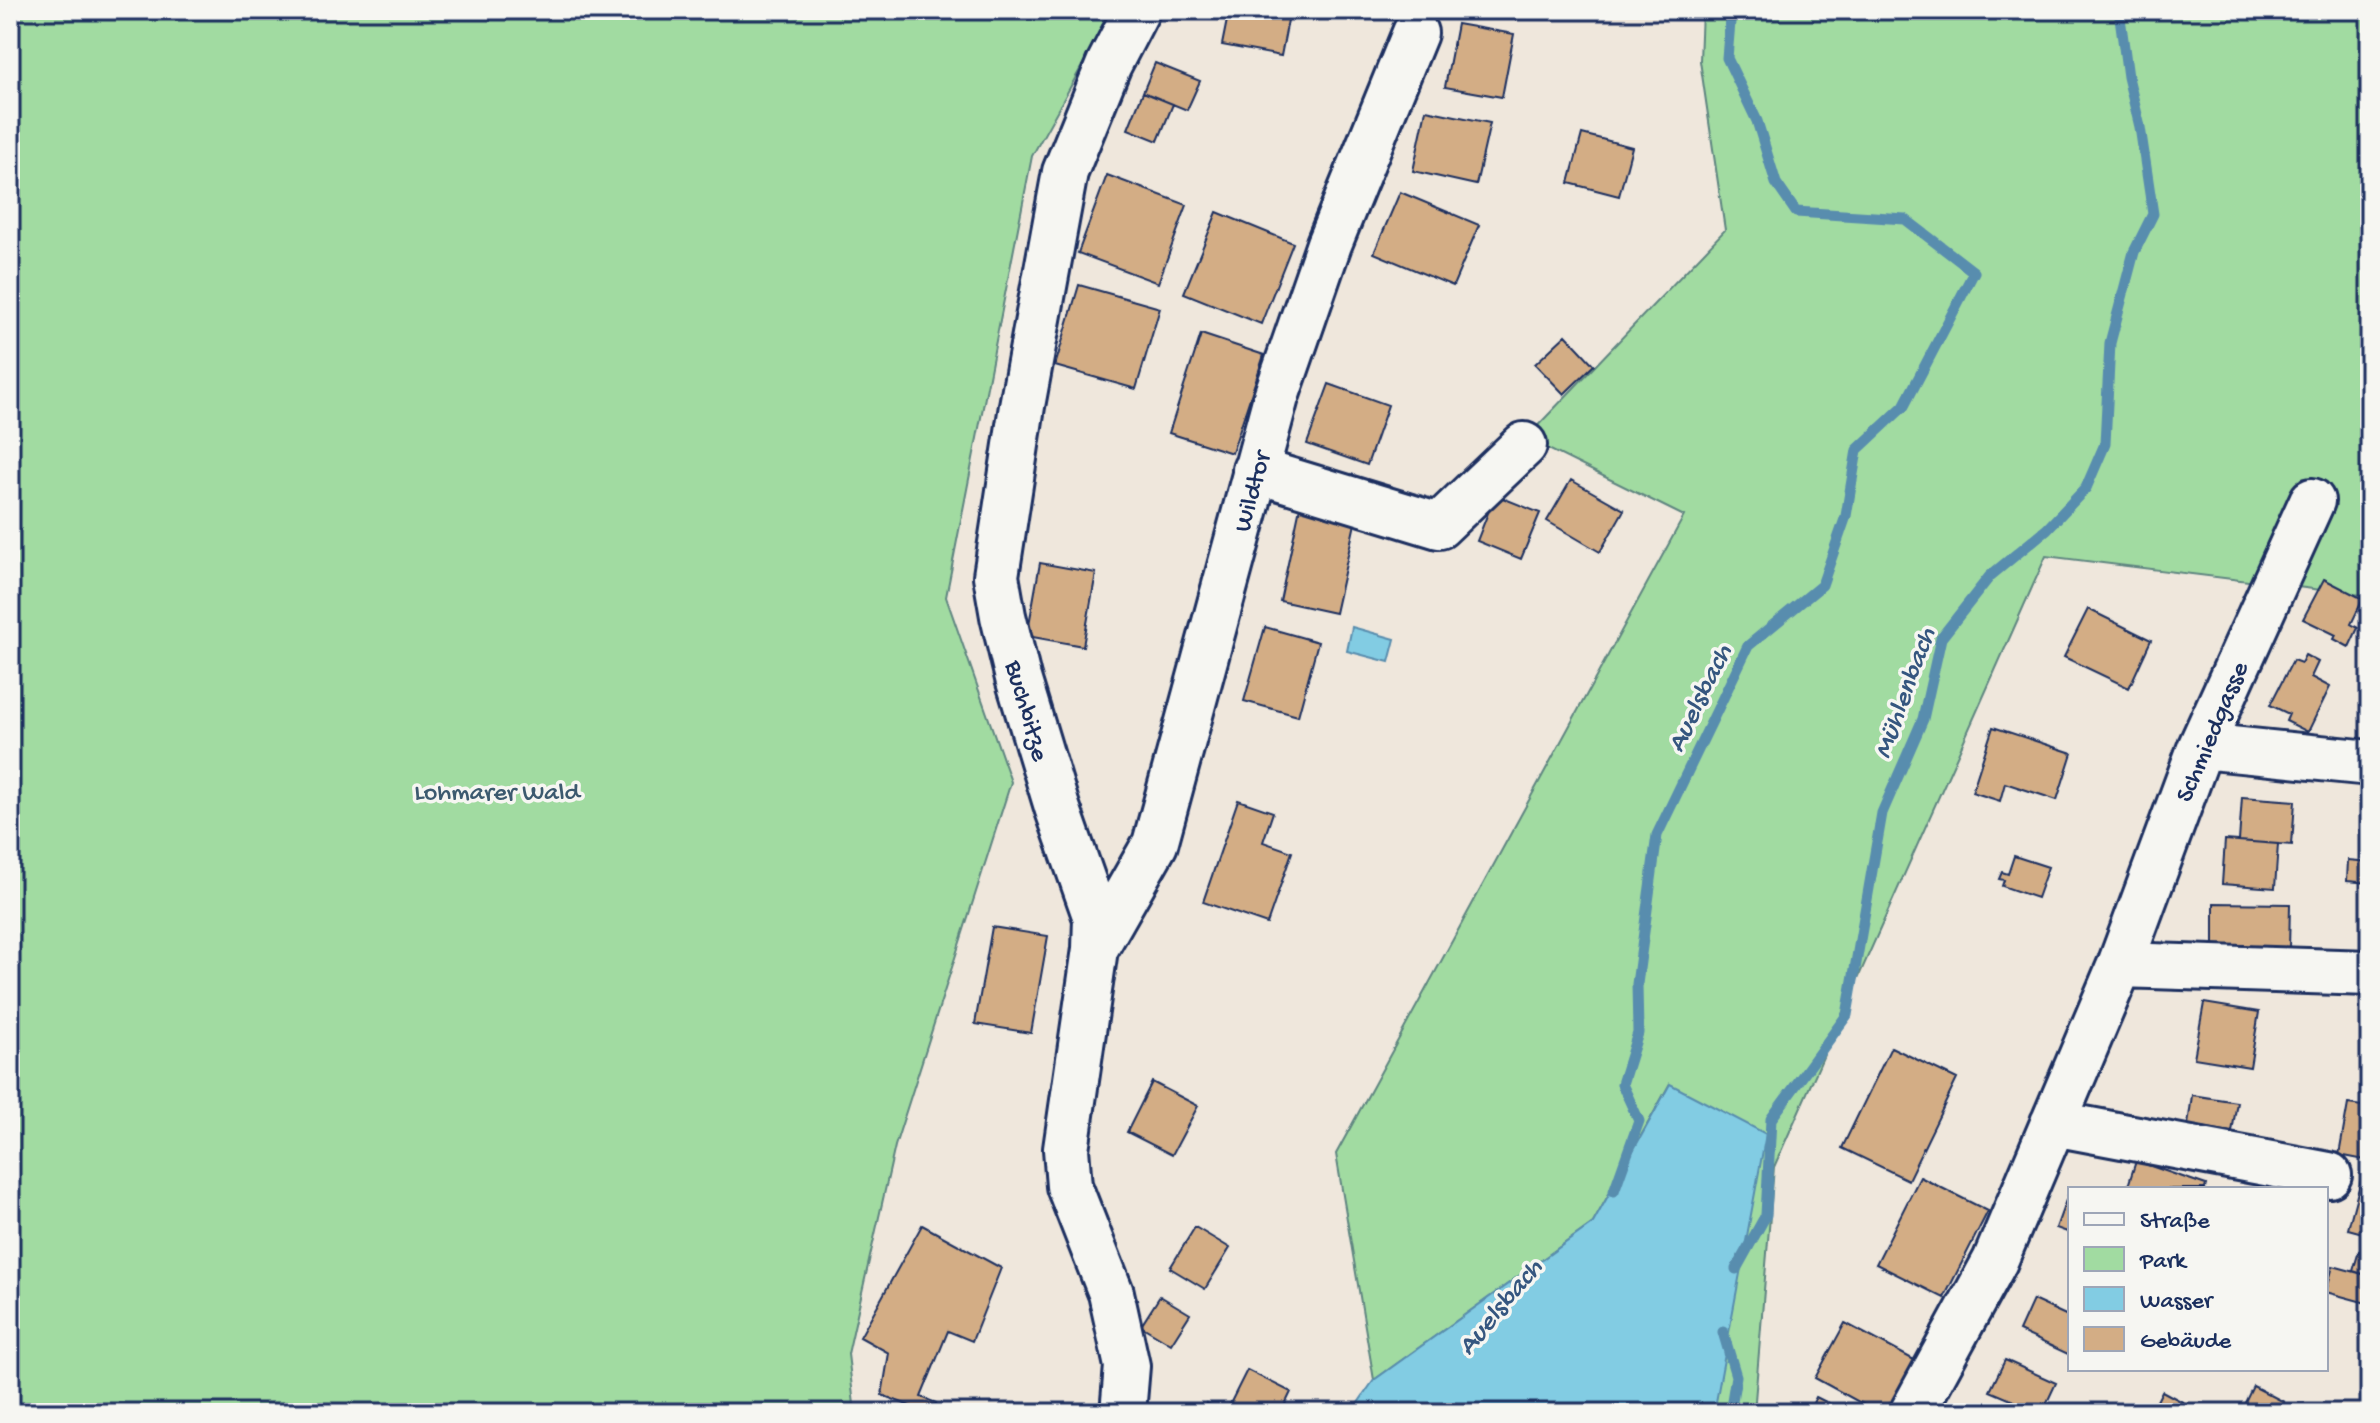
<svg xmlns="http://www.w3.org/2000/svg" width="2380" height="1423" font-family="'Gochi Hand',sans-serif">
	<rect width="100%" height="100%" fill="#efe7dc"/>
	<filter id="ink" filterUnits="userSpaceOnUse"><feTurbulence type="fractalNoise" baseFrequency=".0125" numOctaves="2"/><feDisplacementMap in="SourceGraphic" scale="16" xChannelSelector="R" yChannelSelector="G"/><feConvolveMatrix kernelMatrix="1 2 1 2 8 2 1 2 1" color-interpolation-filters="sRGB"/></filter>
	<g filter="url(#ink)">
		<path fill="#a1dba1" stroke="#5e8580" stroke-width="2" d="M 10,10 L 1113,10 L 1032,156 L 946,597 L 1011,782 L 895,1146 L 848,1354 L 855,1413 L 10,1413 Z
			M 1702,10 L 2370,10 L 2370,596 L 2046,556 L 1774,1167 L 1754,1413 L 1706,1413 L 1716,1402 L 1669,1085 L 1593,1223 L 1374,1380 L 1336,1154 L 1684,516 L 1526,438 L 1725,230 L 1700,61 Z"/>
		<path fill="#82cce3" stroke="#598dae" stroke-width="2" d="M 1352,627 L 1395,639 L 1389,662 L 1347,651 Z
			M 1670,1084 L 1766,1134 L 1716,1402 L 1706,1413 L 1351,1413 L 1374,1380 L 1593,1223 Z"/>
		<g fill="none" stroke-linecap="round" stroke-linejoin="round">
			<path stroke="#598dae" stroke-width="11" d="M 1614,1191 L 1639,1121 L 1622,1084 L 1638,1033 L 1637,984 L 1657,835 L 1748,646 L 1822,585 L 1846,516 L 1857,450 L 1904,406 L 1974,272 L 1905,219 L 1796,212 L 1776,183 L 1757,121 L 1727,58 L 1731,10
				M 1736,1269 L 1766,1215 L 1771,1119 L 1847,1015 L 1882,813 L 1923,719 L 1941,638 L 1990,576 L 2047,529 L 2086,488 L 2105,444 L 2110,343 L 2134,252 L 2153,214 L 2140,127 L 2128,77 L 2119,10
				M 1723,1332 L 1736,1376 L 1730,1413"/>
		</g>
		<path fill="#d3ad85" stroke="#1b2f5e" stroke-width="2" d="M 1229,10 L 1264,10 L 1289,15 L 1281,56 L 1222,45 Z
			M 1457,24 L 1514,34 L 1502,97 L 1445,87 Z
			M 1155,63 L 1200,81 L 1187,110 L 1143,92 Z
			M 1143,92 L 1173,104 L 1158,141 L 1128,129 Z
			M 1426,110 L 1490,123 L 1476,185 L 1413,171 Z
			M 1582,134 L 1632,147 L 1619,196 L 1569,183 Z
			M 1107,175 L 1187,205 L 1158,283 L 1078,253 Z
			M 1400,192 L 1479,225 L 1453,286 L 1374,253 Z
			M 1217,212 L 1293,243 L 1261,324 L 1184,293 Z
			M 1079,285 L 1160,308 L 1136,389 L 1055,366 Z
			M 1201,334 L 1264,355 L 1232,453 L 1169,433 Z
			M 1566,335 L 1594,365 L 1564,394 L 1535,364 Z
			M 1329,384 L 1388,405 L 1367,465 L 1307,444 Z
			M 1571,480 L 1624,510 L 1600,552 L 1547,521 Z
			M 1495,495 L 1540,513 L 1521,559 L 1477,541 Z
			M 1300,507 L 1356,519 L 1335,613 L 1280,601 Z
			M 1040,563 L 1096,573 L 1083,646 L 1027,636 Z
			M 2324,579 L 2363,599 L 2351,624 L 2358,628 L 2349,647 L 2334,639 L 2336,635 L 2303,619 Z
			M 2088,609 L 2151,640 L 2129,688 L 2064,657 Z
			M 1265,627 L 1318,642 L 1298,716 L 1244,701 Z
			M 2305,655 L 2318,662 L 2311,677 L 2330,687 L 2308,732 L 2286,721 L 2289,714 L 2270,705 L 2293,660 L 2301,663 Z
			M 1993,727 L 2072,753 L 2057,800 L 2005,783 L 2000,801 L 1972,792 Z
			M 2242,797 L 2295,801 L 2292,845 L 2239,841 Z
			M 1238,800 L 1273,812 L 1263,842 L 1292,852 L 1267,924 L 1203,902 Z
			M 2225,840 L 2278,844 L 2275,888 L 2222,884 Z
			M 2014,856 L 2048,867 L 2037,898 L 2002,886 L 2004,880 L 1999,879 L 2002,872 L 2008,874 Z
			M 2348,860 L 2370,862 L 2370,899 L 2370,883 L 2347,881 Z
			M 2214,903 L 2290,904 L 2289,950 L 2214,949 Z
			M 992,927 L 1048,936 L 1031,1033 L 975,1024 Z
			M 2204,1003 L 2259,1012 L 2250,1067 L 2194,1058 Z
			M 1891,1047 L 1957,1079 L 1908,1180 L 1842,1148 Z
			M 1152,1082 L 1198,1106 L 1172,1155 L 1127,1132 Z
			M 2192,1095 L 2237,1102 L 2232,1132 L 2188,1125 Z
			M 2348,1104 L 2370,1107 L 2370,1161 L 2339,1155 Z
			M 2136,1161 L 2206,1185 L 2205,1189 L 2127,1189 Z
			M 1920,1177 L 1988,1211 L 1944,1298 L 1876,1264 Z
			M 2361,1180 L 2370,1182 L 2370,1235 L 2348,1229 Z
			M 2070,1189 L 2070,1233 L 2056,1228 Z
			M 922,1225 L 1001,1268 L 972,1341 L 948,1331 L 921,1397 L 936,1403 L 937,1413 L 928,1413 L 882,1395 L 889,1353 L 860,1337 Z
			M 1195,1227 L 1230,1248 L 1205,1289 L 1170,1268 Z
			M 2359,1251 L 2370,1254 L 2370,1276 L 2353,1271 Z
			M 2333,1266 L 2370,1276 L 2370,1304 L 2326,1292 Z
			M 1160,1296 L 1190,1314 L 1171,1344 L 1141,1326 Z
			M 2033,1300 L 2070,1317 L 2070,1355 L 2019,1331 Z
			M 1845,1323 L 1916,1361 L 1888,1413 L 1879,1413 L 1815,1378 Z
			M 2005,1360 L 2056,1383 L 2042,1413 L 1990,1391 Z
			M 1247,1370 L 1291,1392 L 1281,1413 L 1201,1413 L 1206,1403 L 1226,1412 Z
			M 2253,1386 L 2284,1402 L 2279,1413 L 2240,1413 Z
			M 2162,1391 L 2190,1406 L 2186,1413 L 2151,1413 Z
			M 1816,1397 L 1848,1413 L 1808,1413 Z"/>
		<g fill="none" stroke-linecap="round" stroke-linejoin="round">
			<defs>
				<path id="minor" d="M 1255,470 L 1439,526 L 1524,445
					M 2201,746 L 2370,763
					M 1095,949 L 1155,844 L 1276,397 L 1329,244 L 1415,33
					M 2120,965 L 2370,973
					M 2053,1123 L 2329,1175
					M 1123,1413 L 1127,1366 L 1111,1293 L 1069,1186 L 1066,1149 L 1095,949 L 1096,918 L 1057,807 L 1018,678 L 1003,616 L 996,576 L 1022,406 L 1065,172 L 1109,64 L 1137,10
					M 1912,1413 L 1995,1261 L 2120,965 L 2201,746 L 2312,501"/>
			</defs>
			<use href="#minor" stroke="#1b2f5e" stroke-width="50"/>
			<use href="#minor" stroke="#f6f6f2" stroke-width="44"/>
		</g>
	</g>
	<g text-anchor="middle" stroke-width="7" stroke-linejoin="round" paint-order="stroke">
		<g font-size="26" fill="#1b2f5e" stroke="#f6f6f2">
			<text transform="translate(1250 491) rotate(-75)" y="9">Wildtor</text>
			<text transform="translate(1029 710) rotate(74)" y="9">Buchbitze</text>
			<text transform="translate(2210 731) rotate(-67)" y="9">Schmiedgasse</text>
		</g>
		<g font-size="26" fill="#3c5a6f" stroke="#f6f6f2">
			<text x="497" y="799">Lohmarer Wald</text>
		</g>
		<g font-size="28" font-style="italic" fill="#35567f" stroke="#f6f6f2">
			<text transform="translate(1902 692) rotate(-70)" y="10">Mühlenbach</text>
			<text transform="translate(1697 697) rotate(-64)" y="10">Auelsbach</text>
			<text transform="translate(1498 1305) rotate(-50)" y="10">Auelsbach</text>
		</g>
	</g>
	<rect width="2380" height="1423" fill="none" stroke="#f6f6f2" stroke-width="40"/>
	<rect x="20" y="20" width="2340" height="1383" fill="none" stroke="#1b2f5e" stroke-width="3" filter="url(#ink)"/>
	<rect x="2068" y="1187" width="260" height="184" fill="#f6f6f2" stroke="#9ea6b7" stroke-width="2"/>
	<rect x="2084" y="1213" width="40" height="12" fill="#f6f6f2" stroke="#9ea6b7" stroke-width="2"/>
	<text x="2140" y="1227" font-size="24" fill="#1b2f5e">Straße</text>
	<rect x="2084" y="1247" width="40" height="24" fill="#a1dba1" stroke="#9ea6b7" stroke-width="2"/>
	<text x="2140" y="1267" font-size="24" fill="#1b2f5e">Park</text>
	<rect x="2084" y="1287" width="40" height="24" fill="#82cce3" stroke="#9ea6b7" stroke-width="2"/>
	<text x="2140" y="1307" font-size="24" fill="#1b2f5e">Wasser</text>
	<rect x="2084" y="1327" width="40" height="24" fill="#d3ad85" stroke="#9ea6b7" stroke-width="2"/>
	<text x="2140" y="1347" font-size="24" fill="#1b2f5e">Gebäude</text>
</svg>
